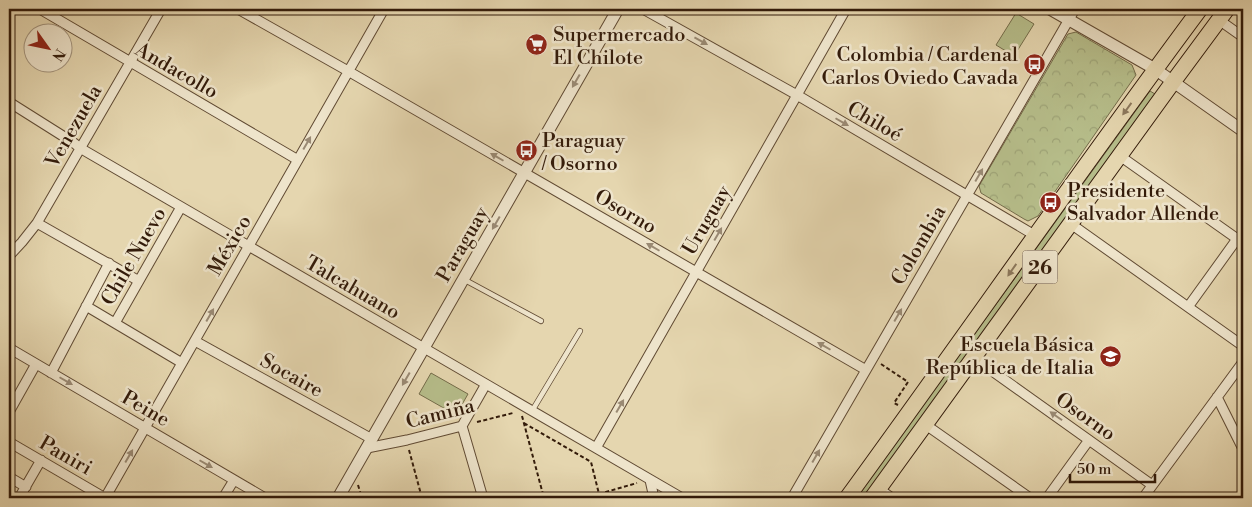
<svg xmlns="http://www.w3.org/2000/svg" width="1252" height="507" font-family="'Libre Bodoni',serif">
	<defs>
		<pattern id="park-crowns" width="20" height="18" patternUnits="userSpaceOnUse" patternTransform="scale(1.25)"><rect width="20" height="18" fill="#b6bd8a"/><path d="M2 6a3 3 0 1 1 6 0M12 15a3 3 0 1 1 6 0" fill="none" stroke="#9da276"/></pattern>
	</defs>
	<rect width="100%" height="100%" fill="#e5d6af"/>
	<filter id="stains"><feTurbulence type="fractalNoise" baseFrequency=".004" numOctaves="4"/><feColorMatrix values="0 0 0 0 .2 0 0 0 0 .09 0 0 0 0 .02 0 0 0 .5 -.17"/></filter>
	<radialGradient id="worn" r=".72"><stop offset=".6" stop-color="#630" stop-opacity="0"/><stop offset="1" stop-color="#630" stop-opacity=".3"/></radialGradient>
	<path fill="#b6bd8a" stroke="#746c4a" d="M 1016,13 L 1034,24 L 1014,56 L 996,45 Z
		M 1150,91 L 1155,94 L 863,498 L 856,498 Z
		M 431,373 L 468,394 L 456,415 L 419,394 Z"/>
	<path fill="url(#park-crowns)" stroke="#746c4a" d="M 1076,32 L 1132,65 L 1136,75 L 1038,216 L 1028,221 L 1024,219 L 981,193 L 979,186 L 1068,34 Z"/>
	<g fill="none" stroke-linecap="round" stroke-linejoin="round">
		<defs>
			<path id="service" d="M 465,280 L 541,321
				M 532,411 L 580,331"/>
			<path id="pedestrian" d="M 1237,239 L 1243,230"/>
			<path id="minor" d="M 40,9 L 298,160
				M 238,9 L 348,71 L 866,370
				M 643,9 L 797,95 L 1036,236
				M 1219,20 L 1243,37
				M 9,102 L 74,143 L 80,148 L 682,498
				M 1120,156 L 1243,243
				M 37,223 L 139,281
				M 1071,224 L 1243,346
				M 9,256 L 22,242 L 37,223 L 161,9
				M 86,306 L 182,363
				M 1188,307 L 1237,239
				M 115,323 L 181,207
				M 195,341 L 372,439
				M 9,348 L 265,498
				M 974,358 L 1152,485
				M 51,373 L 109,263
				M 1217,397 L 1243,449
				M 9,412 L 36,364
				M 926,425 L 1030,498
				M 9,442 L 105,498
				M 367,448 L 407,440 L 462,426
				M 596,448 L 846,9
				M 9,477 L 26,487
				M 650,480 L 654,498
				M 879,489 L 892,498
				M 19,498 L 41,460
				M 105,498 L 384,9
				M 223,498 L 234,480
				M 483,498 L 462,426 L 486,384
				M 792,498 L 1075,9
				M 1047,498 L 1089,440
				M 1143,498 L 1243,362"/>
			<path id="tertiary" d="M 1050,9 L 1155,69 L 1243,131
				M 338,498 L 618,9"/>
			<path id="trunk" d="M 847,498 C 965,336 1080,170 1200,9
				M 872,498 L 1173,82 L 1227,9"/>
		</defs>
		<use href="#service" stroke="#604a33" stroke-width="6"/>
		<use href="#pedestrian" stroke="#604a33" stroke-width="8"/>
		<use href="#minor" stroke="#604a33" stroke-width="11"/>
		<use href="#tertiary" stroke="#604a33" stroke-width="13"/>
		<use href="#trunk" stroke="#331b0a" stroke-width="17"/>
		<path stroke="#331b0a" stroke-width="2" stroke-dasharray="4 2.5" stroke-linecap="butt" d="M 881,364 L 908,382 L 894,403 L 898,405
			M 522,416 L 544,498
			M 477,422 L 513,413
			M 524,423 L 591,462 L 600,498
			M 409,450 L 422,498
			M 358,485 L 362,498
			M 599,494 L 637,483"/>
		<use href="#service" stroke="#eee4cb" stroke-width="4.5"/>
		<use href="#pedestrian" stroke="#eee4cb" stroke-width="6"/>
		<use href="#minor" stroke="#eee4cb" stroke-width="9"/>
		<use href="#tertiary" stroke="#eee4cb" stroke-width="11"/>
		<use href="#trunk" stroke="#e5d6af" stroke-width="15"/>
	</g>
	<defs><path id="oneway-solid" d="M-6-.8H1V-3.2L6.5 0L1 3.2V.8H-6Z" transform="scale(1.25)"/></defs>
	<g fill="#9a8a74">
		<use href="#oneway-solid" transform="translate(701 41) rotate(29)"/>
		<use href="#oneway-solid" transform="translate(576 81) rotate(120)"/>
		<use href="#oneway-solid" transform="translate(842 122) rotate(30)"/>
		<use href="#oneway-solid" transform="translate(307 143) rotate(-60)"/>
		<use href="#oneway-solid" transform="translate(497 157) rotate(-150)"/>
		<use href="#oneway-solid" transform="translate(979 175) rotate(-60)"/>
		<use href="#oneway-solid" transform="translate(496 223) rotate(120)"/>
		<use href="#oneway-solid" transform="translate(718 234) rotate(-60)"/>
		<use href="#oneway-solid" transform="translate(653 247) rotate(-150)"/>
		<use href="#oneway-solid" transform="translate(210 315) rotate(-60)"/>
		<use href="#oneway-solid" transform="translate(898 315) rotate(-60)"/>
		<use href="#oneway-solid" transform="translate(824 346) rotate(-150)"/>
		<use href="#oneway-solid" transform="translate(406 379) rotate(120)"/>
		<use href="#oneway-solid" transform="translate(66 381) rotate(30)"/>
		<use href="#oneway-solid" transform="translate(620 406) rotate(-60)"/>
		<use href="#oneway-solid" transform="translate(1056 416) rotate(-145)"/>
		<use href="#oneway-solid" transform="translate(129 456) rotate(-60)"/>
		<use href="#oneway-solid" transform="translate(816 456) rotate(-60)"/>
		<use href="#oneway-solid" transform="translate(206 464) rotate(30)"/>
	</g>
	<g fill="#8c785c">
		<use href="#oneway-solid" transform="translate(1127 109) rotate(126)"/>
		<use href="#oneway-solid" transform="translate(1012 270) rotate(125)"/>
	</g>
	<defs>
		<symbol id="supermarket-disc" viewBox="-11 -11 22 22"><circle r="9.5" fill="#8f2418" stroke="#eee4cb"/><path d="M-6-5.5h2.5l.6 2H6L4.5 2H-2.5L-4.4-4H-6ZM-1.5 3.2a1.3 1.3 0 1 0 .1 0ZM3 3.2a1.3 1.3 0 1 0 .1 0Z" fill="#fff"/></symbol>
		<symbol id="bus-disc" viewBox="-11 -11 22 22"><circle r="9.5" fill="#8f2418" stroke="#eee4cb"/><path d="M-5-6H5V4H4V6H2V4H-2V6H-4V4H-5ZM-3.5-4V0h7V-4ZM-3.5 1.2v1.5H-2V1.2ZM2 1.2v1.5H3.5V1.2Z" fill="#fff"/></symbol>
		<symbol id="school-disc" viewBox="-11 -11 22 22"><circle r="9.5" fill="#8f2418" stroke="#eee4cb"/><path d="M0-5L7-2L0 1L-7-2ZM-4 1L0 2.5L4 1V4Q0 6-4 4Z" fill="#fff"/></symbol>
	</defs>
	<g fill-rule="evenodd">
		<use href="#supermarket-disc" x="524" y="32" width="25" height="25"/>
		<use href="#bus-disc" x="1022" y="52" width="25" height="25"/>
		<use href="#bus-disc" x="514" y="138" width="25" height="25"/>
		<use href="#bus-disc" x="1038" y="190" width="25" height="25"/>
		<use href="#school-disc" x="1098" y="344" width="25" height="25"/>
	</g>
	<g text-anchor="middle" stroke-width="5" stroke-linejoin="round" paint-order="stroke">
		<rect fill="#eee4cb" stroke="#6b5744" stroke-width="1" x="1022.5" y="250.5" width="35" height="33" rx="4"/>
		<g font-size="19" font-weight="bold" fill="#331b0a">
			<text x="1040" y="274">26</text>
		</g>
		<g font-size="20" fill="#331b0a" stroke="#eee4cb" text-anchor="start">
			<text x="553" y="41">Supermercado<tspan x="553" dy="23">El Chilote</tspan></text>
			<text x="1018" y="61" text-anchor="end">Colombia / Cardenal<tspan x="1018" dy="23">Carlos Oviedo Cavada</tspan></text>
			<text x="542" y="147">Paraguay<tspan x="542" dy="23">/ Osorno</tspan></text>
			<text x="1067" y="197">Presidente<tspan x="1067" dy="23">Salvador Allende</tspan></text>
			<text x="1094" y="351" text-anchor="end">Escuela Básica<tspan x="1094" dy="23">República de Italia</tspan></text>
		</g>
		<g font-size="20" fill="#331b0a" stroke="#eee4cb">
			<text transform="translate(177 70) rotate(30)" y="7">Andacollo</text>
			<text transform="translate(875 121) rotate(30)" y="7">Chiloé</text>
			<text transform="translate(73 126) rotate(-60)" y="7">Venezuela</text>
			<text transform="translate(626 211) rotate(30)" y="7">Osorno</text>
			<text transform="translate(706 220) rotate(-60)" y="7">Uruguay</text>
			<text transform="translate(462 244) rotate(-60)" y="7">Paraguay</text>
			<text transform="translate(229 245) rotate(-60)" y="7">México</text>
			<text transform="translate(918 245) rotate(-60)" y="7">Colombia</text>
			<text transform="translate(133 256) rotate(-60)" y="7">Chile Nuevo</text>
			<text transform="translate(353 287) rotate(30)" y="7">Talcahuano</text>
			<text transform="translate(292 375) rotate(29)" y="7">Socaire</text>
			<text transform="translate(146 408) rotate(30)" y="7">Peine</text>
			<text transform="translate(440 413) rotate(-14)" y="7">Camiña</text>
			<text transform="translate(1086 416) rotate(35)" y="7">Osorno</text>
			<text transform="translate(66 455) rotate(30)" y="7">Paniri</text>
		</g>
	</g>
	<rect width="1252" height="507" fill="none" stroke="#e5d6af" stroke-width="30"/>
	<rect x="10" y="10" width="1232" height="487" fill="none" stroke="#331b0a" stroke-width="2.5"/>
	<rect x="15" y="15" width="1222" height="477" fill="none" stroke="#331b0a"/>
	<g transform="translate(48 48) rotate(123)"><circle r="24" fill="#eee4cb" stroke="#a3947e"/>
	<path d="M0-4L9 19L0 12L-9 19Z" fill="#8f2418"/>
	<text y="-8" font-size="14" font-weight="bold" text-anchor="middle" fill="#331b0a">N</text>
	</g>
	<path d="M1070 474v8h85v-8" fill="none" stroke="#331b0a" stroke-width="2.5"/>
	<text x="1077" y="474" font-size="15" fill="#331b0a" stroke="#eee4cb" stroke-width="4" paint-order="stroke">50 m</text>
	<rect width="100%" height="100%" filter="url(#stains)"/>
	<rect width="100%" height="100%" fill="url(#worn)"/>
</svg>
